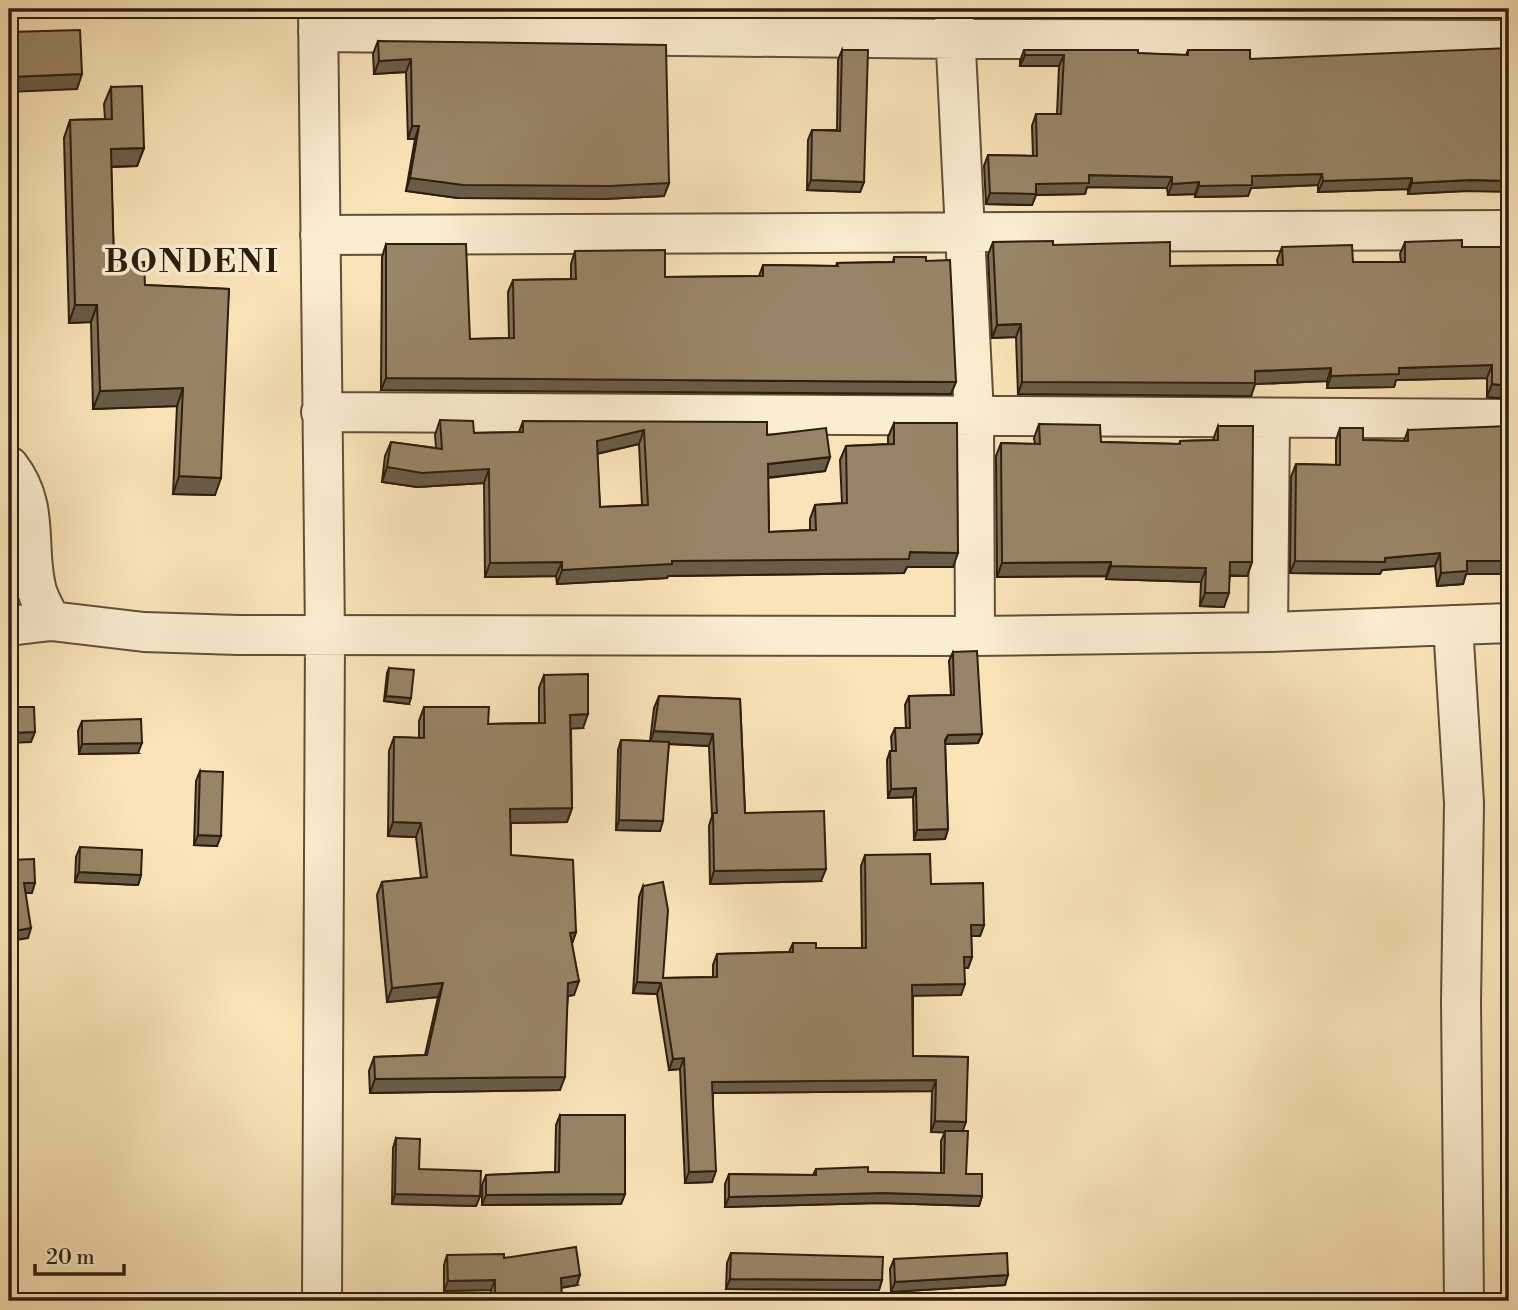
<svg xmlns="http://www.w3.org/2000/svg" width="1518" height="1310" font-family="'Libre Bodoni',serif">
	<rect width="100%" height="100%" fill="#f9e3b7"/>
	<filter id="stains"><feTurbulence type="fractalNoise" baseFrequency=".00286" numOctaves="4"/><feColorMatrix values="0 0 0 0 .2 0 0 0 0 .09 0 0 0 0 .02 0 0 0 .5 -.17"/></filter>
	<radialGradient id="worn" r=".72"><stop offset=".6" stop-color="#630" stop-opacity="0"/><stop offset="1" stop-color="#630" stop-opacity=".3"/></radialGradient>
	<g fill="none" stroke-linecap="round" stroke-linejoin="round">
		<defs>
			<path id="minor" d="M 318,9 L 325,635 L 322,1301
				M 954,9 L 974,415 L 975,636
				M 318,32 L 956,39 L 1509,40
				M 320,235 L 1509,230
				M 321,412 L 1509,419
				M 9,466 C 41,507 25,547 37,591 C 40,601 46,611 51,621 L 144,632 L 238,635 L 975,636 L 1268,632 L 1509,623
				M 1453,625 L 1464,803 L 1461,1002 L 1464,1301
				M 9,626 L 51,621
				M 1268,632 L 1270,418"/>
		</defs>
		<use href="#minor" stroke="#614f38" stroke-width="42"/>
		<use href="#minor" stroke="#fbedd0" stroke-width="38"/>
	</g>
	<path fill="#837258" stroke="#2e1e0e" stroke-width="2" fill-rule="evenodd" d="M 1409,9 L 1509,9 L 1509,18 L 1409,18 Z
		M 378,41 L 669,183 L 664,196 L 604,199 L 458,198 L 406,191 L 415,139 L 408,139 L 406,72 L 374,74 L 373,54 Z
		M 842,50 L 864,182 L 860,192 L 807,190 L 808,140 L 812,130 L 837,130 L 838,60 Z
		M 1024,50 L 1186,55 L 1188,50 L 1250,59 L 1466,191 L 1408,194 L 1408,189 L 1318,192 L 1318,185 L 1251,188 L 1248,196 L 1195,197 L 1195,194 L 1168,195 L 1167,188 L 1087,187 L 1085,194 L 1036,195 L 1032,205 L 986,204 L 984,166 L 988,155 L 1033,156 L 1032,126 L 1036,114 L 1057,114 L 1059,66 L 1020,66 L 1020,61 Z
		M 111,87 L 144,148 L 137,166 L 111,167 L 114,263 L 145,285 L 229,289 L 215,495 L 173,494 L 177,406 L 93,409 L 91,322 L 69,323 L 64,138 L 70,120 L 105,119 L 104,104 Z
		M 993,242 L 1053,245 L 1170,266 L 1278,265 L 1277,260 L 1282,247 L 1353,262 L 1401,262 L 1400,254 L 1405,242 L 1462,247 L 1509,399 L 1487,397 L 1487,378 L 1396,380 L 1394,387 L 1327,388 L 1327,381 L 1255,384 L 1251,396 L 1018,394 L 1016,337 L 992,338 L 988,255 Z
		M 386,244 L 470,339 L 509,338 L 508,292 L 513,280 L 571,279 L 571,264 L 575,251 L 665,277 L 759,276 L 763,265 L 836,266 L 837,263 L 893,262 L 894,257 L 926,261 L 951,394 L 381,390 L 382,257 Z
		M 440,420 L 474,433 L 519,432 L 523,421 L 767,435 L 830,457 L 825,471 L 768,478 L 769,532 L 810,530 L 810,519 L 815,505 L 842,503 L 840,460 L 846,446 L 888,444 L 888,437 L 894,423 L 953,567 L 907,567 L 904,573 L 668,576 L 667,578 L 557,584 L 556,576 L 485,577 L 484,483 L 417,487 L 382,482 L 385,456 L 391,442 L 436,448 L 435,435 ZM 639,444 L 642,505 L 600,507 L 597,454 Z
		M 1039,424 L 1101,442 L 1179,444 L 1180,441 L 1213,440 L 1218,426 L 1252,562 L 1247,576 L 1230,576 L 1224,607 L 1200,606 L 1201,582 L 1106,579 L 1106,576 L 997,577 L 996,456 L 1001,443 L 1035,444 L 1034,438 Z
		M 1340,428 L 1363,440 L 1404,441 L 1408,430 L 1509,574 L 1466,574 L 1463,584 L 1437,586 L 1435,566 L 1382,570 L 1380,574 L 1290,573 L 1291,477 L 1296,464 L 1336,465 L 1336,440 Z
		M 953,652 L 982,734 L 978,743 L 945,744 L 948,829 L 945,839 L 914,840 L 913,797 L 888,798 L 887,760 L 890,751 L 892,751 L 891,737 L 895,728 L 906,728 L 905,705 L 909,696 L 951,695 L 949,661 Z
		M 389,668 L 409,704 L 384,701 L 387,673 Z
		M 544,675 L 583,728 L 571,728 L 572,808 L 567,822 L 511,823 L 511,855 L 576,932 L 572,944 L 574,995 L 568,996 L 560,1090 L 370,1093 L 369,1071 L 374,1057 L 425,1055 L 438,997 L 387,1002 L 377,895 L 382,882 L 421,878 L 416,837 L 388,836 L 389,751 L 394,737 L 419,738 L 419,721 L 424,707 L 488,724 L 539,723 L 539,688 Z
		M 659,696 L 740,699 L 745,813 L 821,881 L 710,884 L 709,826 L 712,816 L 709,746 L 669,744 L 660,831 L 616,830 L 618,750 L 621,740 L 650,741 L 654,708 Z
		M 82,721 L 138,753 L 79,754 L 78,731 Z
		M 200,771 L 217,846 L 194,845 L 196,781 Z
		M 80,847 L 141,875 L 138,885 L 75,882 L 76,857 Z
		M 865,855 L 931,884 L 984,925 L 980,936 L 971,936 L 972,957 L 968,968 L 964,968 L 961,995 L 913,995 L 913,1056 L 968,1057 L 963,1131 L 966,1174 L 982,1196 L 979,1206 L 880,1203 L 725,1207 L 725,1184 L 729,1174 L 813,1175 L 816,1169 L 868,1172 L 941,1173 L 941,1141 L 945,1132 L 931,1132 L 932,1091 L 713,1093 L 712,1182 L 685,1183 L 680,1069 L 669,1070 L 657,994 L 633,993 L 639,897 L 643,886 L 663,978 L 713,977 L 713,965 L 717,954 L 789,952 L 793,943 L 816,948 L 862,948 L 861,866 Z
		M 560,1115 L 625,1194 L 621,1204 L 482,1205 L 482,1185 L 486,1175 L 555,1172 L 556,1125 Z
		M 396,1138 L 419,1169 L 480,1196 L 476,1206 L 392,1204 L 393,1148 Z
		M 731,1253 L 882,1280 L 879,1290 L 726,1289 L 727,1263 Z
		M 447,1255 L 504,1258 L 577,1285 L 561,1288 L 562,1301 L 491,1301 L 491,1290 L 444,1291 L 444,1265 Z
		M 894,1259 L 1005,1285 L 891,1292 L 890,1269 Z"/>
	<path fill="#6a5c47" stroke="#2e1e0e" stroke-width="2" d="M 380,9 L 566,9 L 565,13 L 379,11 Z
		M 606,9 L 765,9 L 762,15 L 604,13 Z
		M 841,9 L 935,9 L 932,17 L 838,16 Z
		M 1021,9 L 1080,9 L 1077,17 L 1018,17 Z
		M 1230,9 L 1280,9 L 1277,18 L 1227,18 Z
		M 1412,9 L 1509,9 L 1509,18 L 1409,18 Z
		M 1025,55 L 1064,55 L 1059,66 L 1020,66 Z
		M 411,59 L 406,72 L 374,74 L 379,61 Z
		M 82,74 L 77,89 L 9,92 L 9,77 Z
		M 412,126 L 419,126 L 415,139 L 408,139 Z
		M 144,148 L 137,166 L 104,167 L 111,149 Z
		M 1322,174 L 1318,185 L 1251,188 L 1248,196 L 1195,197 L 1199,186 L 1252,176 Z
		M 1089,175 L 1172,177 L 1167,188 L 1087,187 L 1085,194 L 1036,195 L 1032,205 L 986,204 L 990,193 L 1036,184 Z
		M 410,178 L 669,183 L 664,196 L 604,199 L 458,198 L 406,191 Z
		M 1412,178 L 1408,189 L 1318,192 L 1323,181 Z
		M 811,180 L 864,182 L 860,192 L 807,190 Z
		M 1470,180 L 1509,181 L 1509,192 L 1466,191 L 1408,194 L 1412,183 Z
		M 1199,182 L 1195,194 L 1168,195 L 1172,184 Z
		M 75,305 L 97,305 L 91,322 L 69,323 Z
		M 1021,324 L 1016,337 L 992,338 L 997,325 Z
		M 1492,365 L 1487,378 L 1396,380 L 1394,387 L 1327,388 L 1331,376 L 1399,368 Z
		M 1331,368 L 1327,381 L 1255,384 L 1251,396 L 1018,394 L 1022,382 Z
		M 386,378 L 956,382 L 951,394 L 381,390 Z
		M 1492,384 L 1509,386 L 1509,399 L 1487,397 Z
		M 183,388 L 177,406 L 93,409 L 100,391 Z
		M 644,430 L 639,444 L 591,455 L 597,441 Z
		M 830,457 L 825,471 L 763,478 L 768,464 Z
		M 387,467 L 489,469 L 484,483 L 417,487 L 382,482 Z
		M 179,476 L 221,478 L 215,495 L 173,494 Z
		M 910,552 L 958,553 L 953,567 L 907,567 L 904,573 L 668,576 L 667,578 L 557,584 L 562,570 L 672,561 Z
		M 1440,553 L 1435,566 L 1382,570 L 1380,574 L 1290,573 L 1295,561 L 1385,558 Z
		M 1467,561 L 1509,561 L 1509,574 L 1466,574 L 1463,584 L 1437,586 L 1441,573 Z
		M 562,562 L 556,576 L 485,577 L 490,563 Z
		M 1111,562 L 1106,576 L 997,577 L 1002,563 Z
		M 1230,562 L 1252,562 L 1247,576 L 1225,575 Z
		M 1111,566 L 1206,568 L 1201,582 L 1106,579 Z
		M 1205,593 L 1229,593 L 1224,607 L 1200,606 Z
		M 386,696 L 411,698 L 409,704 L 384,701 Z
		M 588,714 L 583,728 L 565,729 L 570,715 Z
		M 654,731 L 713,734 L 709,746 L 650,743 Z
		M 35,732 L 31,742 L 9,743 L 9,733 Z
		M 982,734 L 978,743 L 945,744 L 942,749 L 948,735 Z
		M 142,743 L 138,753 L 79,754 L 82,744 Z
		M 916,788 L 913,797 L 888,798 L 891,789 Z
		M 572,808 L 567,822 L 505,823 L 510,809 Z
		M 619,820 L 663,821 L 660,831 L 616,830 Z
		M 393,822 L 421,823 L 416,837 L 388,836 Z
		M 948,829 L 945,839 L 914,840 L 917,830 Z
		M 198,835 L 221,836 L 217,846 L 194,845 Z
		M 826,869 L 821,881 L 710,884 L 714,871 Z
		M 79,872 L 141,875 L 138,885 L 75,882 Z
		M 24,883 L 35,883 L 32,893 L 21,893 Z
		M 971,925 L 984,925 L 980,936 L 967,936 Z
		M 31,928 L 28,938 L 9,941 L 9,932 Z
		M 576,932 L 571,946 L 570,933 Z
		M 964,957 L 972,957 L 968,968 L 960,968 Z
		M 579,981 L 574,995 L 563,996 L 568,983 Z
		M 637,982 L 661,983 L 657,994 L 633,993 Z
		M 443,983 L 438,997 L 387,1002 L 392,988 Z
		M 965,984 L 961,995 L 908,996 L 912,985 Z
		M 684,1058 L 680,1069 L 669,1070 L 673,1059 Z
		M 565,1077 L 560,1090 L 370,1093 L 375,1079 Z
		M 936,1080 L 932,1091 L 709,1093 L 712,1082 Z
		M 935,1121 L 966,1122 L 962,1133 L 931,1132 Z
		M 716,1171 L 712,1182 L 685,1183 L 689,1172 Z
		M 883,1193 L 982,1196 L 979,1206 L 880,1203 L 725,1207 L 729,1197 Z
		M 395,1194 L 480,1196 L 476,1206 L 392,1204 Z
		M 625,1194 L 621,1204 L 482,1205 L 486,1195 Z
		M 580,1275 L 577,1285 L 558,1288 L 561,1278 Z
		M 1008,1275 L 1005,1285 L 891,1292 L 895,1282 Z
		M 730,1279 L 882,1280 L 879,1290 L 726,1289 Z
		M 495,1280 L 491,1290 L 444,1291 L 448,1281 Z"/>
	<path fill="#988466" stroke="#2e1e0e" stroke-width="2" fill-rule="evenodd" d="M 80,30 L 82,74 L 9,77 L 9,32 Z
		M 378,41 L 666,45 L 669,183 L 609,186 L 463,185 L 410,178 L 419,126 L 412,126 L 411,59 L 379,61 Z
		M 1509,48 L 1509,181 L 1470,180 L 1412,183 L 1412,178 L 1323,181 L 1322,174 L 1252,176 L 1252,185 L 1199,186 L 1199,182 L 1172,184 L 1172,177 L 1089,175 L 1089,183 L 1036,184 L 1036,194 L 990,193 L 988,155 L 1037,156 L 1036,114 L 1061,114 L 1064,55 L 1025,55 L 1024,50 L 1138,50 L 1138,53 L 1188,55 L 1188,50 L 1250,50 L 1250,59 Z
		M 842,50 L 868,50 L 864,182 L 811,180 L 812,130 L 840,131 Z
		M 142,86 L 144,148 L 111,149 L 114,263 L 144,262 L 145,285 L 229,289 L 221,478 L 179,476 L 183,388 L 100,391 L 97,305 L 75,305 L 70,120 L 112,119 L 111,87 Z
		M 1462,240 L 1462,247 L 1509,247 L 1509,386 L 1492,384 L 1492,365 L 1399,368 L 1399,374 L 1331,376 L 1331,368 L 1255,371 L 1255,383 L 1022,382 L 1021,324 L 997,325 L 993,242 L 1053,241 L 1053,245 L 1170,242 L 1170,266 L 1283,265 L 1282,247 L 1352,245 L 1353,262 L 1405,262 L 1405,242 Z
		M 386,244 L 466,244 L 470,339 L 514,338 L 513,280 L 576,279 L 575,251 L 665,250 L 665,277 L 763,276 L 763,265 L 838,266 L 837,263 L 894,262 L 894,257 L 926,257 L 926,261 L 950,260 L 956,382 L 386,378 Z
		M 440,420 L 473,421 L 474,433 L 523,432 L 523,421 L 767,422 L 767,435 L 826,428 L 830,457 L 768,464 L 769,532 L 816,530 L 815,505 L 847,503 L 846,446 L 894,444 L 894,423 L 957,423 L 958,553 L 910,552 L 909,559 L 672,561 L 672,564 L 562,570 L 562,562 L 490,563 L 489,469 L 422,473 L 387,467 L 391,442 L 442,449 ZM 644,430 L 648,505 L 600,507 L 597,441 Z
		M 1039,424 L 1100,425 L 1101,442 L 1180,444 L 1180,441 L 1218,440 L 1218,426 L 1253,426 L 1252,562 L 1230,562 L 1229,593 L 1205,593 L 1206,568 L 1111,566 L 1111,562 L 1002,563 L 1001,443 L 1040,444 Z
		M 1509,426 L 1509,561 L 1467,561 L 1467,571 L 1441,573 L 1440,553 L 1385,558 L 1385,562 L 1295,561 L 1296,464 L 1340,465 L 1340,428 L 1363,428 L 1363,440 L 1408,441 L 1408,430 Z
		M 977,651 L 982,734 L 948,735 L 945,740 L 948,829 L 917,830 L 916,788 L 891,789 L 890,751 L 896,751 L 895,728 L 910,728 L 909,696 L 954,695 L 953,652 Z
		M 389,668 L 414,670 L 411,698 L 386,696 Z
		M 588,674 L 588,714 L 570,715 L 572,808 L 510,809 L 511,855 L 573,860 L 576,932 L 570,933 L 579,981 L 568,983 L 565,1077 L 375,1079 L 374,1057 L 427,1055 L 443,983 L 392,988 L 382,882 L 427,877 L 421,823 L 393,822 L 394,737 L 424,738 L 424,707 L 489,707 L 488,724 L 545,723 L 544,675 Z
		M 659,696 L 740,699 L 745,813 L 824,811 L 826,869 L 714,871 L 713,813 L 717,813 L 713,734 L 654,731 Z
		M 9,707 L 34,707 L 35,732 L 9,733 Z
		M 141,719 L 142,743 L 82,744 L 82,721 Z
		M 621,740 L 669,742 L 663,821 L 619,820 Z
		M 200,771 L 223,772 L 221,836 L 198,835 Z
		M 80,847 L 142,850 L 141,875 L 79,872 Z
		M 930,854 L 931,884 L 983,883 L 984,925 L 971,925 L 972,957 L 964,957 L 965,984 L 912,985 L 913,1056 L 968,1057 L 966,1122 L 935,1121 L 936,1080 L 712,1082 L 716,1171 L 689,1172 L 684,1058 L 673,1059 L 661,983 L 637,982 L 643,886 L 663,882 L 668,910 L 663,978 L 717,977 L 717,954 L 793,952 L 793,943 L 816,943 L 816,948 L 866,948 L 865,855 Z
		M 34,859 L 35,883 L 24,883 L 31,928 L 9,932 L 9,860 Z
		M 560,1115 L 625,1115 L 625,1194 L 486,1195 L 486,1175 L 559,1172 Z
		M 945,1131 L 968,1131 L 966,1174 L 982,1174 L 982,1196 L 883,1193 L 729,1197 L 729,1174 L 816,1175 L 816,1169 L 868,1167 L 868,1172 L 944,1173 Z
		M 396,1138 L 420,1139 L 419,1169 L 481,1171 L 480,1196 L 395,1194 Z
		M 576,1247 L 580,1275 L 561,1278 L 562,1301 L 495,1301 L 495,1280 L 448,1281 L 447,1255 L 504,1254 L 504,1258 Z
		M 731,1253 L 883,1257 L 882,1280 L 730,1279 Z
		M 1007,1253 L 1008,1275 L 895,1282 L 894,1259 Z"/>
	<g text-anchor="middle" stroke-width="7" stroke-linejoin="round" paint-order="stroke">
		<g font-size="32" font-weight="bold" letter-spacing="2" fill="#2e1e0e" stroke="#fbedd0">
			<text x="192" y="272">BONDENI</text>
		</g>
	</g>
	<rect width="1518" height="1310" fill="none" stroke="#f9e3b7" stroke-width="35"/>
	<rect x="10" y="10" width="1497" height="1289" fill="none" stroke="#2e1e0e" stroke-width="3.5"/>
	<rect x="18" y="18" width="1483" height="1275" fill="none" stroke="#2e1e0e" stroke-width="2"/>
	<path d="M35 1264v10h89v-10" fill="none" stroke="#2e1e0e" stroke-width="3.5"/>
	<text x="46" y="1264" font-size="21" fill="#2e1e0e" stroke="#fbedd0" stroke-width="5" paint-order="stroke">20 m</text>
	<rect width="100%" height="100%" filter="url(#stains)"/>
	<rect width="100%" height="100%" fill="url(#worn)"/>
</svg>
